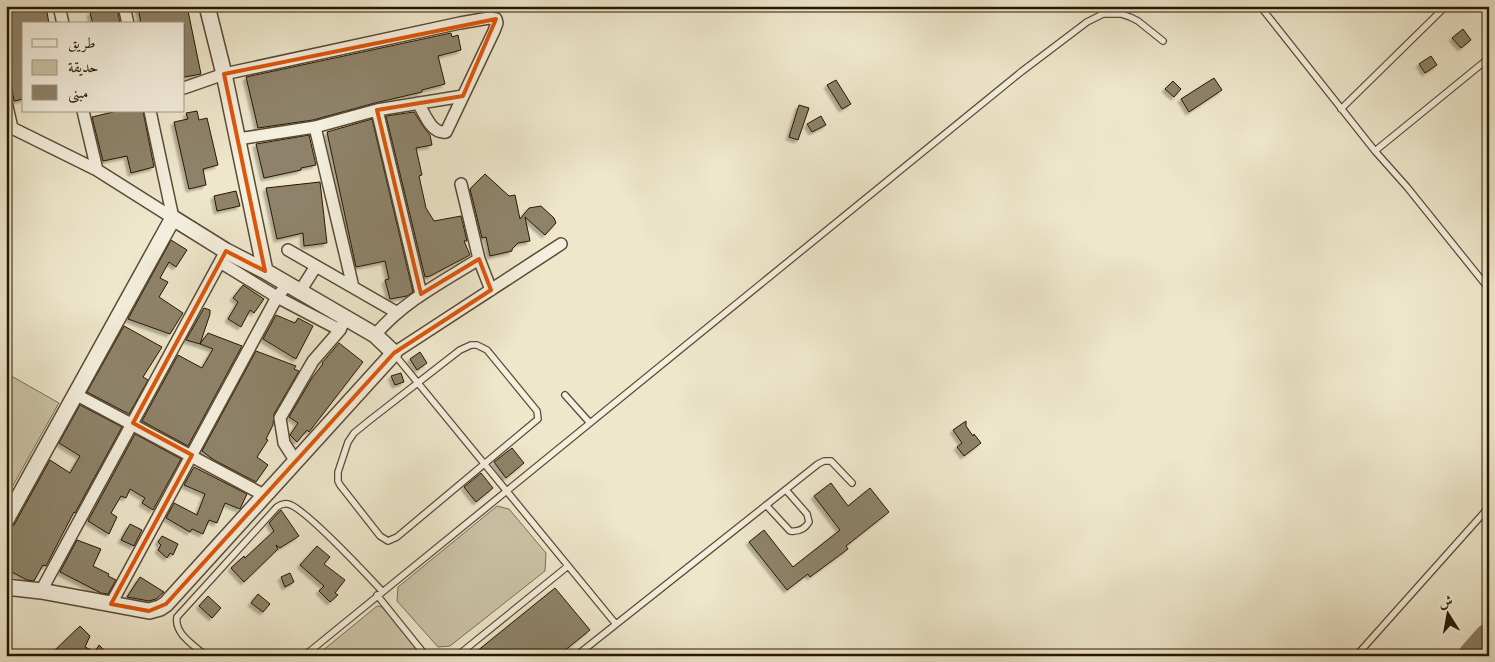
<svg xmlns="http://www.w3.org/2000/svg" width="1495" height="662" font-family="'IM FELL English',Amiri,serif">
	<defs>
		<filter id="shadow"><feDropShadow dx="-3" dy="3" stdDeviation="1" flood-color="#0004"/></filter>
	</defs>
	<rect width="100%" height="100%" fill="#eee7cc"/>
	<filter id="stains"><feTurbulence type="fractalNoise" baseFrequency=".004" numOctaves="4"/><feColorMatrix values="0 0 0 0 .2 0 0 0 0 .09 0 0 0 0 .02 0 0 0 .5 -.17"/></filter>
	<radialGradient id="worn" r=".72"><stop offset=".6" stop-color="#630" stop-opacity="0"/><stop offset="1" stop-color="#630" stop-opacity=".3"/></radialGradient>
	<path fill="#ccc4a9" stroke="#7a6e55" d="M 6,373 L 59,403 L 6,498 Z
		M 497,506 L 509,509 L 546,553 L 545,571 L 450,646 L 438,647 L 397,601 L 398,587 Z
		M 377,606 L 388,608 L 425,656 L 316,656 Z"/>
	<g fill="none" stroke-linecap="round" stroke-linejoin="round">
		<path stroke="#8a7f66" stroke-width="30" d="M 1473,656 L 1489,638"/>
	</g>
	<path fill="#8e836b" stroke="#271701" filter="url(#shadow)" d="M 6,6 L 46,6 L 49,24 L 24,24 L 24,99 L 14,101 L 9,70 L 6,71 Z
		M 95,6 L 117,6 L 120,24 L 93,24 L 90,13 L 96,11 Z
		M 138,6 L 187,6 L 201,74 L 184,77 L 184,24 L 141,24 Z
		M 1463,29 L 1471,40 L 1461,48 L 1452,38 Z
		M 451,33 L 452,37 L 458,35 L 461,50 L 438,56 L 445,84 L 422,90 L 422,92 L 375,103 L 313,120 L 258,128 L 246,77 Z
		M 1431,56 L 1437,65 L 1425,73 L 1419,64 Z
		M 1214,78 L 1222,90 L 1189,112 L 1181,99 Z
		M 836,80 L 851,104 L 842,109 L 827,85 Z
		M 1173,81 L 1181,89 L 1174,97 L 1165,89 Z
		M 799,105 L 809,108 L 798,140 L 789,137 Z
		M 117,111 L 143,111 L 154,167 L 131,173 L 127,156 L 103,161 L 92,117 Z
		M 197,111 L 199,120 L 207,118 L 218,165 L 203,169 L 206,185 L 189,189 L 174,122 L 188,119 L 186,113 Z
		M 414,112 L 423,126 L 430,135 L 432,145 L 416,148 L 422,175 L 419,176 L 426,208 L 434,221 L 461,216 L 467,241 L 464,241 L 470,255 L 430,276 L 425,277 L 386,116 Z
		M 821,116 L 826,125 L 812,132 L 807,124 Z
		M 372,119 L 413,292 L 407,296 L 390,299 L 385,280 L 389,279 L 385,261 L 356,267 L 327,132 Z
		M 309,135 L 316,165 L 301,168 L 301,170 L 264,178 L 256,144 Z
		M 485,174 L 509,196 L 515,195 L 520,219 L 529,208 L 541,206 L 554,218 L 556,223 L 545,235 L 525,217 L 530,241 L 518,243 L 512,249 L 512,251 L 490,256 L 486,237 L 482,238 L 470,189 Z
		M 320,182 L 327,243 L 304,246 L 303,233 L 277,239 L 266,188 Z
		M 236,191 L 240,206 L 217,211 L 214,196 Z
		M 171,240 L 187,250 L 176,267 L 169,262 L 160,278 L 168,282 L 159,297 L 183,313 L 170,334 L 128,319 Z
		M 243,285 L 264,299 L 254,313 L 250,310 L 241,327 L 228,319 L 238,302 L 233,298 Z
		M 204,308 L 210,310 L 210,314 L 200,344 L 186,340 Z
		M 276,315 L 295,323 L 298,318 L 313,326 L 296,359 L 263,339 Z
		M 124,326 L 162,347 L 143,377 L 148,380 L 129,414 L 87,392 Z
		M 208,333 L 242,346 L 188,446 L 142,421 L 178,355 L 202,368 L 213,349 L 200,344 Z
		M 339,343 L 363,362 L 309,432 L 307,430 L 297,442 L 290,435 L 298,423 L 289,417 L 312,378 L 323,364 L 322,363 Z
		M 256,351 L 296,366 L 294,369 L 299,371 L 274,414 L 273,425 L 266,439 L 268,440 L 257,457 L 268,465 L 256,482 L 214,460 L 202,451 Z
		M 420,352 L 427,363 L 417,370 L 410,359 Z
		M 401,373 L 404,382 L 395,385 L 391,376 Z
		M 80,405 L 122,427 L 75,513 L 74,512 L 46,566 L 43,565 L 34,581 L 27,580 L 6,569 L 6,529 L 14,525 L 50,460 L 70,473 L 80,456 L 59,443 Z
		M 966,421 L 966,426 L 973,436 L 974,434 L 981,443 L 964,456 L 957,447 L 962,443 L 953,430 Z
		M 135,434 L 181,459 L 153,510 L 142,503 L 145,498 L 130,489 L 126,498 L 121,496 L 111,513 L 117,517 L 109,534 L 88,521 Z
		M 512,448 L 524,463 L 506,478 L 494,462 Z
		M 194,467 L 247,494 L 240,509 L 225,503 L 217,523 L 209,520 L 203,534 L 192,529 L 190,532 L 166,518 L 174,503 L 197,515 L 205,494 L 184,485 Z
		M 481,473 L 493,488 L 476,502 L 464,487 Z
		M 831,483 L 848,506 L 870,488 L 889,512 L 846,546 L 848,549 L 810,577 L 808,574 L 787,590 L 749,542 L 764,530 L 793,567 L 840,530 L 814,496 Z
		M 281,510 L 299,536 L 280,548 L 276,545 L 278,549 L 244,582 L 231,568 L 244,556 L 245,558 L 274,531 L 269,523 Z
		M 130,524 L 142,530 L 134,546 L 121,540 Z
		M 162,536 L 178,544 L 173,555 L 170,553 L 167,558 L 158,550 L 161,545 L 158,542 Z
		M 77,540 L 101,549 L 93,566 L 109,574 L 108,576 L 116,580 L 108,594 L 101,593 L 60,572 Z
		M 317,546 L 330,557 L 324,564 L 345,580 L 335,593 L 338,595 L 330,602 L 319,591 L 324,586 L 300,565 Z
		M 290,573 L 294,582 L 285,587 L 281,577 Z
		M 140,577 L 164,592 L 156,599 L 149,601 L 127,597 Z
		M 555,588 L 590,630 L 558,656 L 471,656 Z
		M 258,594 L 270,604 L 263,612 L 251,603 Z
		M 208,596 L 221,608 L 212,618 L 199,606 Z
		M 80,626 L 90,636 L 85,647 L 95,652 L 99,645 L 110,656 L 49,656 Z"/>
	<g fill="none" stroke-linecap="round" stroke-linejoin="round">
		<defs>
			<path id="service" d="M 1260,6 L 1375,151 L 1407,187 L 1489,289
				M 1341,109 L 1446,6
				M 1375,151 L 1489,58
				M 471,345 L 477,345 L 487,350 L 537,411 L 538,419 L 397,537 L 388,541 L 380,536 L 340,485 L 338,481 L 338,472 L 348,442 L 354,433 L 370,420 L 460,350 Z
				M 395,355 L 615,623
				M 565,395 L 590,423
				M 766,505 L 790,531 C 799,532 805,529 809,522 L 807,514 L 786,490
				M 377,595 L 426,656
				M 206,656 C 194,645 174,634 177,617 L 277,507 C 280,505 283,503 288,504 C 304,507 367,575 382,591
				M 304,656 L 1021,72 L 1087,22 L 1103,14 L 1121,14 L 1130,17 L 1138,21 L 1163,41
				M 457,656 L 568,566
				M 576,656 L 818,464 L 824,461 L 831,461 L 852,483
				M 1356,656 L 1489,507"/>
			<path id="minor" d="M 59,6 L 63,24
				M 124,6 L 128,24
				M 184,88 L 224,74 L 460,23 L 489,18 L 496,19 L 497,23 L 494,31 L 446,132 C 431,134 425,114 418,103
				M 6,102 L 12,128
				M 377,110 L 421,294
				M 83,111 L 97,170
				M 150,111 L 173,218
				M 315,127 L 353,287
				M 6,128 L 12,128 L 97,170 L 173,218
				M 238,139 L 315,127 L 377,110 L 463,96
				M 461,184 L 479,259 L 491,290
				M 288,250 L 396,312
				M 220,262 L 277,297 L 340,330
				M 299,293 L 316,266
				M 375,335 C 404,301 442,282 479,259
				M 394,353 L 561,244
				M 75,394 L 264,495
				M 295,460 L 284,443 L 280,418 L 313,361 L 340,330 L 345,318
				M 41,591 L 226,251
				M 111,604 L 277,297 L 287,285"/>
			<path id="tertiary" d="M 207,6 L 224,74 L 265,271
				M 6,520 L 173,218 L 226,251 L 265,271 L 375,335 L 394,353 L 166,604 L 160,608 L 149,611 L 41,591 L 6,587"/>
		</defs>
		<use href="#service" stroke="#594b34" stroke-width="8"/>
		<use href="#minor" stroke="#594b34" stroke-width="14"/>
		<use href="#tertiary" stroke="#594b34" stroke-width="18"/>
		<use href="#service" stroke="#f4efde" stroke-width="5.5"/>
		<use href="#minor" stroke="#f4efde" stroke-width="11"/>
		<use href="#tertiary" stroke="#f4efde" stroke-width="15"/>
	</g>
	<path fill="none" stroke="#de560b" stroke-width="4" stroke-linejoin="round" d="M 496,19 L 463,96 L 377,110 L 421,294 L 479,259 L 491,290 L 394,353 L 166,604 L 149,611 L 111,604 L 192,455 L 133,423 L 226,251 L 265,271 L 224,74 Z"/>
	<rect width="1495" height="662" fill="none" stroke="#eee7cc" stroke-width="25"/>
	<rect x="8" y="8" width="1480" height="647" fill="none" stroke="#271701" stroke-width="2.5"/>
	<rect x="12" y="12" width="1470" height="637" fill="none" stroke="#271701"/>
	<rect x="22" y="22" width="162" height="90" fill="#f4efde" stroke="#a29986"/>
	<rect x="32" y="39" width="25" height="8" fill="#f4efde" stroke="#a29986"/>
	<text x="68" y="48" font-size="15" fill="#271701">طريق</text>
	<rect x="32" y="60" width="25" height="15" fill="#ccc4a9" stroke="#a29986"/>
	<text x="68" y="72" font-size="15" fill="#271701">حديقة</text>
	<rect x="32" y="85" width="25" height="15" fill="#8e836b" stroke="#a29986"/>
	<text x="68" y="98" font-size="15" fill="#271701">مبنى</text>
	<g transform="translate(1448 614) rotate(349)" stroke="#f4efde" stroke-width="4" paint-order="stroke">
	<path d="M0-4L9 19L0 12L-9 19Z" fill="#271701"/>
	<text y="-8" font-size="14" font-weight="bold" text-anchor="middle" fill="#271701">ش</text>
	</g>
	<rect width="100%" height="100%" filter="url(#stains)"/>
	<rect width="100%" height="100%" fill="url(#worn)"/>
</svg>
